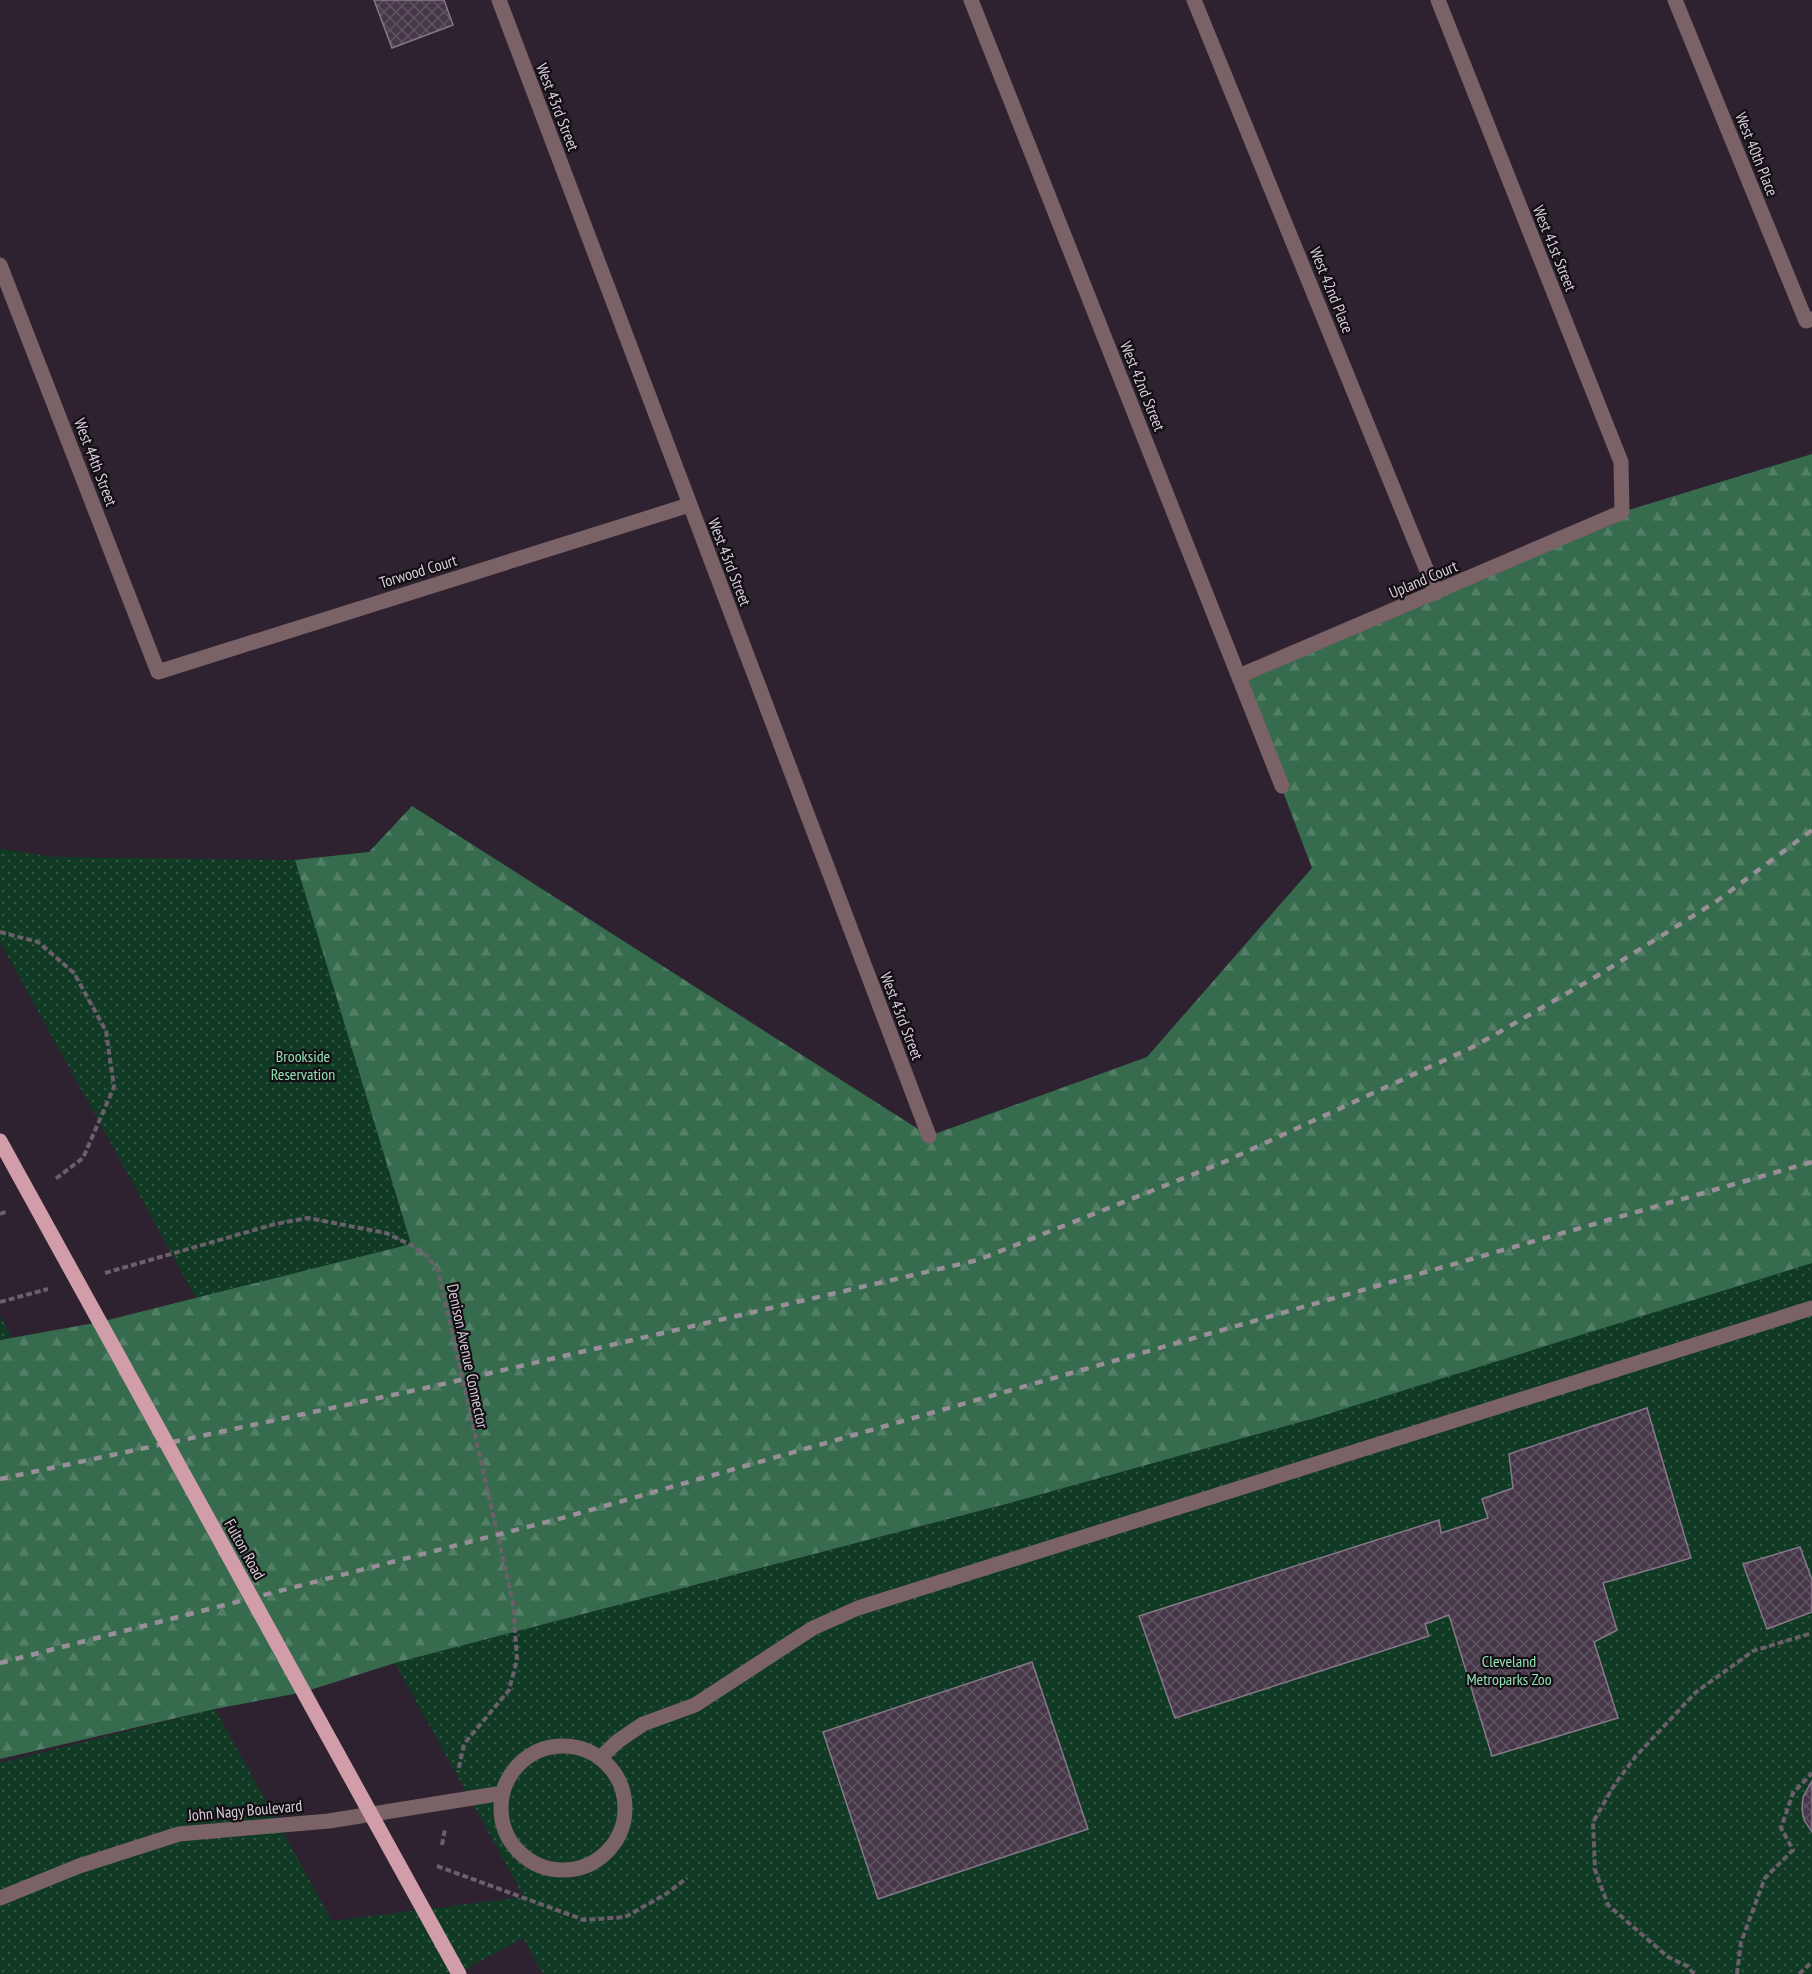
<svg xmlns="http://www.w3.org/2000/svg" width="1812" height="1974" font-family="'PT Sans Narrow',sans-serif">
	<defs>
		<pattern id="grass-dots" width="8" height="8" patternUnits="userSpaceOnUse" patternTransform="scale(1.5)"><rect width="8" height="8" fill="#103a24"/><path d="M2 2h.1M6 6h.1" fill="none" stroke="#325543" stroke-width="1.8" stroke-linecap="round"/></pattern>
		<pattern id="forest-firs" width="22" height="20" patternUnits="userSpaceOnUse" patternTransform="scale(1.5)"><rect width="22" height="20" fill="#376b4d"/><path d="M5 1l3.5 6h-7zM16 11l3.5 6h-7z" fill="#537f66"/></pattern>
		<pattern id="building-cross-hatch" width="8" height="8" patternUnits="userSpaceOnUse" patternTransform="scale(1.5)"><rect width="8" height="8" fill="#463848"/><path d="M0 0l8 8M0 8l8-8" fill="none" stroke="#605462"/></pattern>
	</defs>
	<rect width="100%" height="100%" fill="#2e2230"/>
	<path fill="url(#grass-dots)" d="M 412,806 L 529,881 L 409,1252 L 196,1298 L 0,942 L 0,849 L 55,857 L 295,860 L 369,852 Z
		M 1812,1238 L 1812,1974 L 543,1974 L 523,1938 L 457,1974 L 0,1974 L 0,1763 L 215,1709 L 332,1921 L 524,1897 L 395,1663 L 1006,1504 L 1315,1418 Z
		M 0,1316 L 12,1337 L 0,1340 Z"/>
	<path fill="url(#forest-firs)" d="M 1812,454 L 1812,1263 L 1315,1418 L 1006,1504 L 395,1663 L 304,1692 L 215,1709 L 0,1759 L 0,1340 L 100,1322 L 411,1244 L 295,860 L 369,852 L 412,806 L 929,1136 L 1147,1057 L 1312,868 L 1239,676 L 1622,512 Z"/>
	<path fill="url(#building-cross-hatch)" stroke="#877889" stroke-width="1.5" d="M 374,0 L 444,0 L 453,25 L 392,48 Z
		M 1647,1408 L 1691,1558 L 1603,1583 L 1617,1630 L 1594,1642 L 1618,1718 L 1492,1756 L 1449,1615 L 1425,1624 L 1429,1636 L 1175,1718 L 1139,1616 L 1439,1520 L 1441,1533 L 1488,1518 L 1482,1499 L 1513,1488 L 1509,1454 Z
		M 1800,1547 L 1812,1580 L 1812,1612 L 1767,1629 L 1743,1564 Z
		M 1032,1662 L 1088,1829 L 878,1899 L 823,1732 Z
		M 1812,1781 L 1812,1832 L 1804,1820 L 1802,1809 L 1803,1797 Z"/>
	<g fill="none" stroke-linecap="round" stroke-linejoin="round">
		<path stroke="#6a5f6b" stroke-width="4" stroke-dasharray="6 3" stroke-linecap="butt" d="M 0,932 L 38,942 L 74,973 L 106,1031 L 114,1087 L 83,1158 L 54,1180
			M 0,1214 L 8,1211
			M 105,1273 L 275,1224 L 308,1218 L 386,1233 L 411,1245 L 427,1256 L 438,1271 L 513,1603 L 517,1660 L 509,1690 L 464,1744 L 458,1772
			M 0,1302 L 48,1289
			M 442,1845 L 445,1829
			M 437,1866 L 584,1920 L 625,1917 L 666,1894 L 687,1878
			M 1694,1974 L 1687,1966 L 1668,1957 L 1608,1905 L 1595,1870 L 1593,1822 L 1615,1784 L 1636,1756 L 1696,1692 L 1753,1651 L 1812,1633
			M 1737,1974 L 1741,1942 L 1765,1878 L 1793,1850 L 1781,1828 L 1793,1793 L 1812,1773
			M 1799,1974 L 1812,1962"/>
		<path stroke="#7b6267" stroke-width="15" d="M 499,0 L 929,1136
			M 971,0 L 1282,786
			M 1194,0 L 1436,593
			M 1675,0 L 1806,321 L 1812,319
			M 0,265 L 158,672 L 689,505
			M 1239,676 L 1622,512 L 1621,462 L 1438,0
			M501 1808a62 62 0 1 1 124 0a62 62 0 1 1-124 0Z
			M 600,1758 L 618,1741 L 643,1724 L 695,1705 L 813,1628 L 858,1608 L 1812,1308
			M 0,1898 L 79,1866 L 179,1834 L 329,1821 L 503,1793"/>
		<path stroke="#988f99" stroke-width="4.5" stroke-dasharray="8 8" stroke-linecap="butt" d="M 0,1479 L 430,1387 L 978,1260 L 1224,1162 L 1475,1046 L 1597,976 L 1717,901 L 1812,830
			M 0,1663 L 566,1517 L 1812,1162"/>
		<path stroke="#d09da8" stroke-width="15" d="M 0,1141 L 459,1974"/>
	</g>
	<g text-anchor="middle" stroke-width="4.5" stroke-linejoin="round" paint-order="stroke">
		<g font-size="16" fill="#d7cfd8" stroke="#130d14">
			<text transform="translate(558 107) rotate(69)" y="6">West 43rd Street</text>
			<text transform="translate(1757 154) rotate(68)" y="6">West 40th Place</text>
			<text transform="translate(1555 248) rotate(68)" y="6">West 41st Street</text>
			<text transform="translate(1332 290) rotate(68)" y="6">West 42nd Place</text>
			<text transform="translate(1143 386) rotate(68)" y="6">West 42nd Street</text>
			<text transform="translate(96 462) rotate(69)" y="6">West 44th Street</text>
			<text transform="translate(730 562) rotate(69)" y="6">West 43rd Street</text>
			<text transform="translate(418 571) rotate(-17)" y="6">Torwood Court</text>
			<text transform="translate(1423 579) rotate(-23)" y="6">Upland Court</text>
			<text transform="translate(902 1016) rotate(69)" y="6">West 43rd Street</text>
			<text transform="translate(468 1356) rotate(78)" y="6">Denison Avenue Connector</text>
			<text transform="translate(245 1549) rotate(61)" y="6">Fulton Road</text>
			<text transform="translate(245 1810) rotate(-5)" y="6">John Nagy Boulevard</text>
		</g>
		<g font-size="16" fill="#91e1b2" stroke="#130d14">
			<text x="303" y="1062">Brookside<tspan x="303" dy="18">Reservation</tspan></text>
			<text x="1509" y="1667">Cleveland<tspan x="1509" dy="18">Metroparks Zoo</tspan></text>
		</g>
	</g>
</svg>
